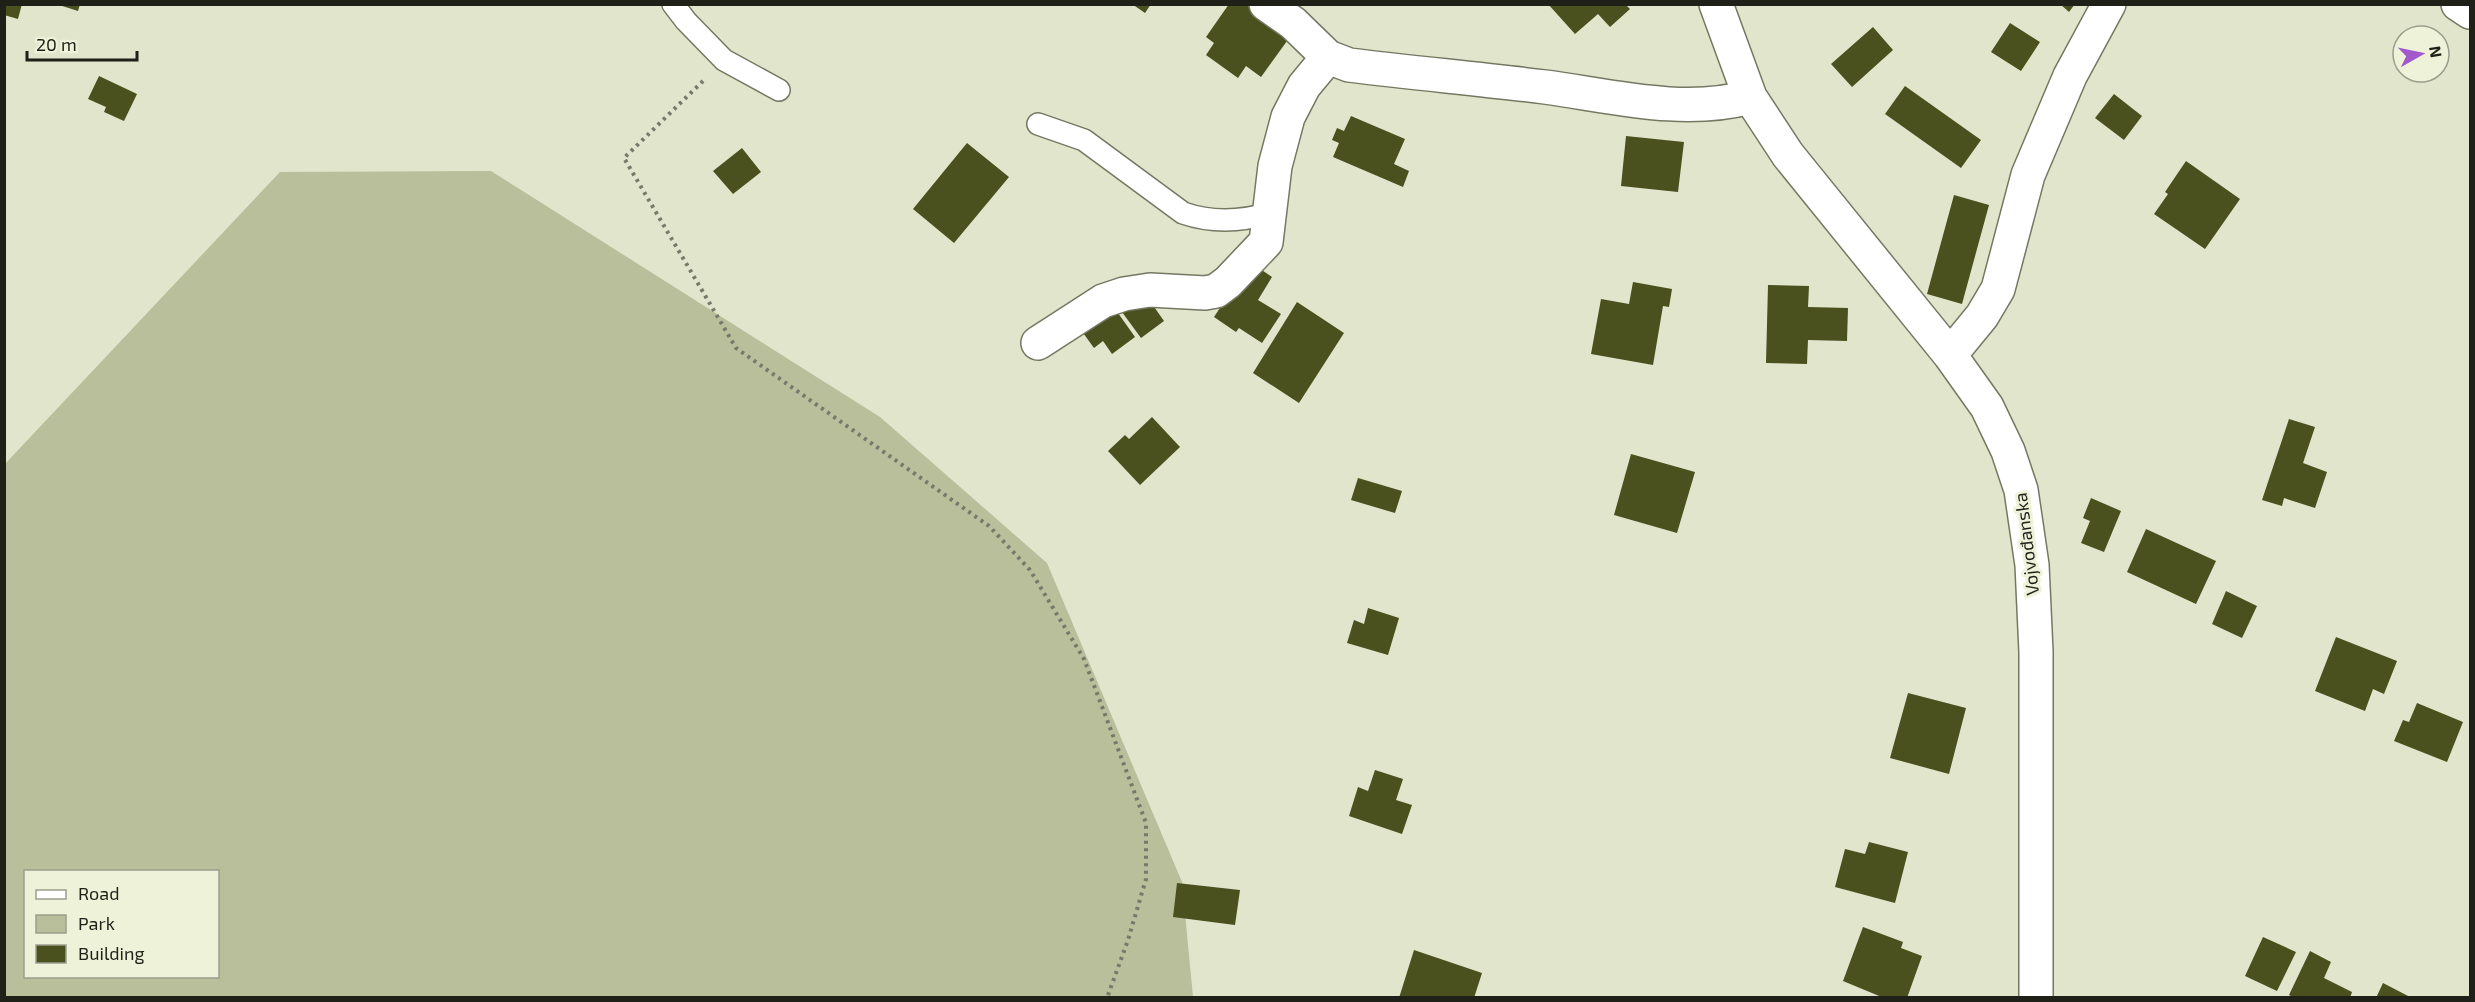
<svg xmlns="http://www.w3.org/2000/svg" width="2475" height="1002" font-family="'Exo 2',sans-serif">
	<rect width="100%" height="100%" fill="#e1e5cc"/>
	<path fill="#b9be9b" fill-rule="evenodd" d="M 491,171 L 880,417 L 1047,563 L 1182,882 L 1193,997 L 5,997 L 4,465 L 280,172 ZM 26,872 L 218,872 L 218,976 L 26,976 Z"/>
	<path fill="#4a501e" d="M 4,4 L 22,4 L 18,19 L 4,15 Z
		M 56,4 L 80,4 L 78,11 Z
		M 1132,4 L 1151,4 L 1145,13 Z
		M 1229,4 L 1260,4 L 1295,30 L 1261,77 L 1246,66 L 1238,78 L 1206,55 L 1214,43 L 1206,37 Z
		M 1548,4 L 1625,4 L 1630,9 L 1610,27 L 1598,14 L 1575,34 Z
		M 2060,4 L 2075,4 L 2069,12 Z
		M 2010,23 L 2040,42 L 2021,71 L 1991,52 Z
		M 1873,27 L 1893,50 L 1852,87 L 1831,64 Z
		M 99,76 L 137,94 L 124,121 L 104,112 L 106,107 L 88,99 Z
		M 1905,86 L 1981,140 L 1961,168 L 1885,114 Z
		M 2114,94 L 2142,116 L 2124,140 L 2095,118 Z
		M 1351,116 L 1405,139 L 1394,164 L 1409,171 L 1403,187 L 1333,157 L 1339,143 L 1332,140 L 1337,128 L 1344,131 Z
		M 1626,136 L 1684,142 L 1678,192 L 1621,186 Z
		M 967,143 L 1009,177 L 954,243 L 913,209 Z
		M 742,148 L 761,172 L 733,194 L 713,171 Z
		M 2186,161 L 2240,199 L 2205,249 L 2154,214 L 2168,194 L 2165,192 Z
		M 1954,195 L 1989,205 L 1962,304 L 1927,294 Z
		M 1250,262 L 1272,277 L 1258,300 L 1281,314 L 1262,343 L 1239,328 L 1236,332 L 1214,317 Z
		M 1633,282 L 1672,289 L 1669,307 L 1663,306 L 1653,365 L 1591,354 L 1601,299 L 1629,304 Z
		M 1768,285 L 1809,286 L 1808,307 L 1848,308 L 1847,341 L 1808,340 L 1807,364 L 1766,363 Z
		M 1136,301 L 1150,301 L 1164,321 L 1141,338 L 1122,312 Z
		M 1297,302 L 1344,333 L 1299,403 L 1253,373 Z
		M 1113,306 L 1135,337 L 1112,354 L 1103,341 L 1094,348 L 1081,330 Z
		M 1152,417 L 1180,447 L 1140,485 L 1108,451 L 1125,435 L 1129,439 Z
		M 2289,419 L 2315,427 L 2303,463 L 2327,472 L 2315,508 L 2284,498 L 2282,506 L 2262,500 Z
		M 1631,454 L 1695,472 L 1677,533 L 1614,515 Z
		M 1358,478 L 1402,491 L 1395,513 L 1351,500 Z
		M 2091,498 L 2121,511 L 2104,552 L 2081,543 L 2090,521 L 2083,518 Z
		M 2146,529 L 2216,561 L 2196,604 L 2127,572 Z
		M 2226,591 L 2257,606 L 2242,638 L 2212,624 Z
		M 1368,608 L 1399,618 L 1388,655 L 1347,643 L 1354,620 L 1364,624 Z
		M 2336,637 L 2397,661 L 2384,694 L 2373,689 L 2365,711 L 2315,691 Z
		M 1908,693 L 1966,708 L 1949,774 L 1890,758 Z
		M 2417,703 L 2463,722 L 2447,762 L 2394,741 L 2403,720 L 2409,722 Z
		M 1375,770 L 1403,779 L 1396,800 L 1412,805 L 1402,834 L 1349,816 L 1358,787 L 1368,791 Z
		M 1869,842 L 1908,852 L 1895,903 L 1835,887 L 1845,849 L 1865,854 Z
		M 1177,883 L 1240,890 L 1235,925 L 1173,917 Z
		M 1863,927 L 1903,942 L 1901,948 L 1922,956 L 1907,998 L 1884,998 L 1843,981 Z
		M 2263,937 L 2296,952 L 2277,991 L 2245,976 Z
		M 1414,950 L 1482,973 L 1474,998 L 1399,998 Z
		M 2310,951 L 2331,962 L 2324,978 L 2352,992 L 2350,998 L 2295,998 L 2289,995 Z
		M 2383,983 L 2412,998 L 2376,998 Z"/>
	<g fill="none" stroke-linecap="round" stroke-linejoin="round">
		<defs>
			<path id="lane" d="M 673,4 L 686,21 L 724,60 L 779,90
				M 1038,124 L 1084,140 L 1183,213 C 1212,223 1240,222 1270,213"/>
			<path id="street" d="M 1266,4 L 1293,23 L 1328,57
				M 1716,4 L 1750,97 L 1788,155 L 1950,355 L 1987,407 L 2008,451 L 2021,490 L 2032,565 L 2036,652 L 2036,998
				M 2458,4 L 2470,12
				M 1038,343 L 1103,301 L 1124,294 L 1150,290 L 1205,293 L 1216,291 L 1228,282 L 1266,242 L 1275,166 L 1288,117 L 1304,86 L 1328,57 L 1349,65 C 1414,73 1480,79 1545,87 C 1612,96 1683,115 1750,97
				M 1950,355 L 1982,316 L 1998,289 L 2028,175 L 2070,76 L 2109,4"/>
		</defs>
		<use href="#lane" stroke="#747862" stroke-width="24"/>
		<use href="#street" stroke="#747862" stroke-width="36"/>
		<path stroke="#777a6a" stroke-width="4" stroke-dasharray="3 4.5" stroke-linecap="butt" d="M 703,81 L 624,158 L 736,348 L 989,526 L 1030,570 L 1084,659 L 1146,823 L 1146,879 L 1128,940 L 1107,998"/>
		<use href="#lane" stroke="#fff" stroke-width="21"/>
		<use href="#street" stroke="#fff" stroke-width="33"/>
	</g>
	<g text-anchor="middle" stroke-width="6" stroke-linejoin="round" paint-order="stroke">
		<g font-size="18" fill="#1f2018" stroke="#eef2d9">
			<text transform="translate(2027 544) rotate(-97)" y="6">Vojvođanska</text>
		</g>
	</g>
	<rect width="2475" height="1002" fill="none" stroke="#1f2018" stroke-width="12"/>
	<rect x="24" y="870" width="195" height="108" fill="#eef2d9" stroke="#9b9e8c" stroke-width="1.5"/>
	<rect x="36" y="890" width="30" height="9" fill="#ffffff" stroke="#9b9e8c" stroke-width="1.5"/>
	<text x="78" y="900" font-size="18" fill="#1f2018">Road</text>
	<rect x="36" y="915" width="30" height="18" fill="#b9be9b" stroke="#9b9e8c" stroke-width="1.5"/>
	<text x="78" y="930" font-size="18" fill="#1f2018">Park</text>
	<rect x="36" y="945" width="30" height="18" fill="#4a501e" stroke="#9b9e8c" stroke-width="1.5"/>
	<text x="78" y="960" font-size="18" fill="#1f2018">Building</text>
	<g transform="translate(2421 54) rotate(81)"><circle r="28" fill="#eef2d9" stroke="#9b9e8c" stroke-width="1.5"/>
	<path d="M0-4.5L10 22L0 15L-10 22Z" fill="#a159cc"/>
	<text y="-9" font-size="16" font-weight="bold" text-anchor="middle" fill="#1f2018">N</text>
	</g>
	<path d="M27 51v9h110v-9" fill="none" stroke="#1f2018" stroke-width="3"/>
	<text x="36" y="51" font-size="18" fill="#1f2018" stroke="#eef2d9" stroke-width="4.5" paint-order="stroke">20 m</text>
</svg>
